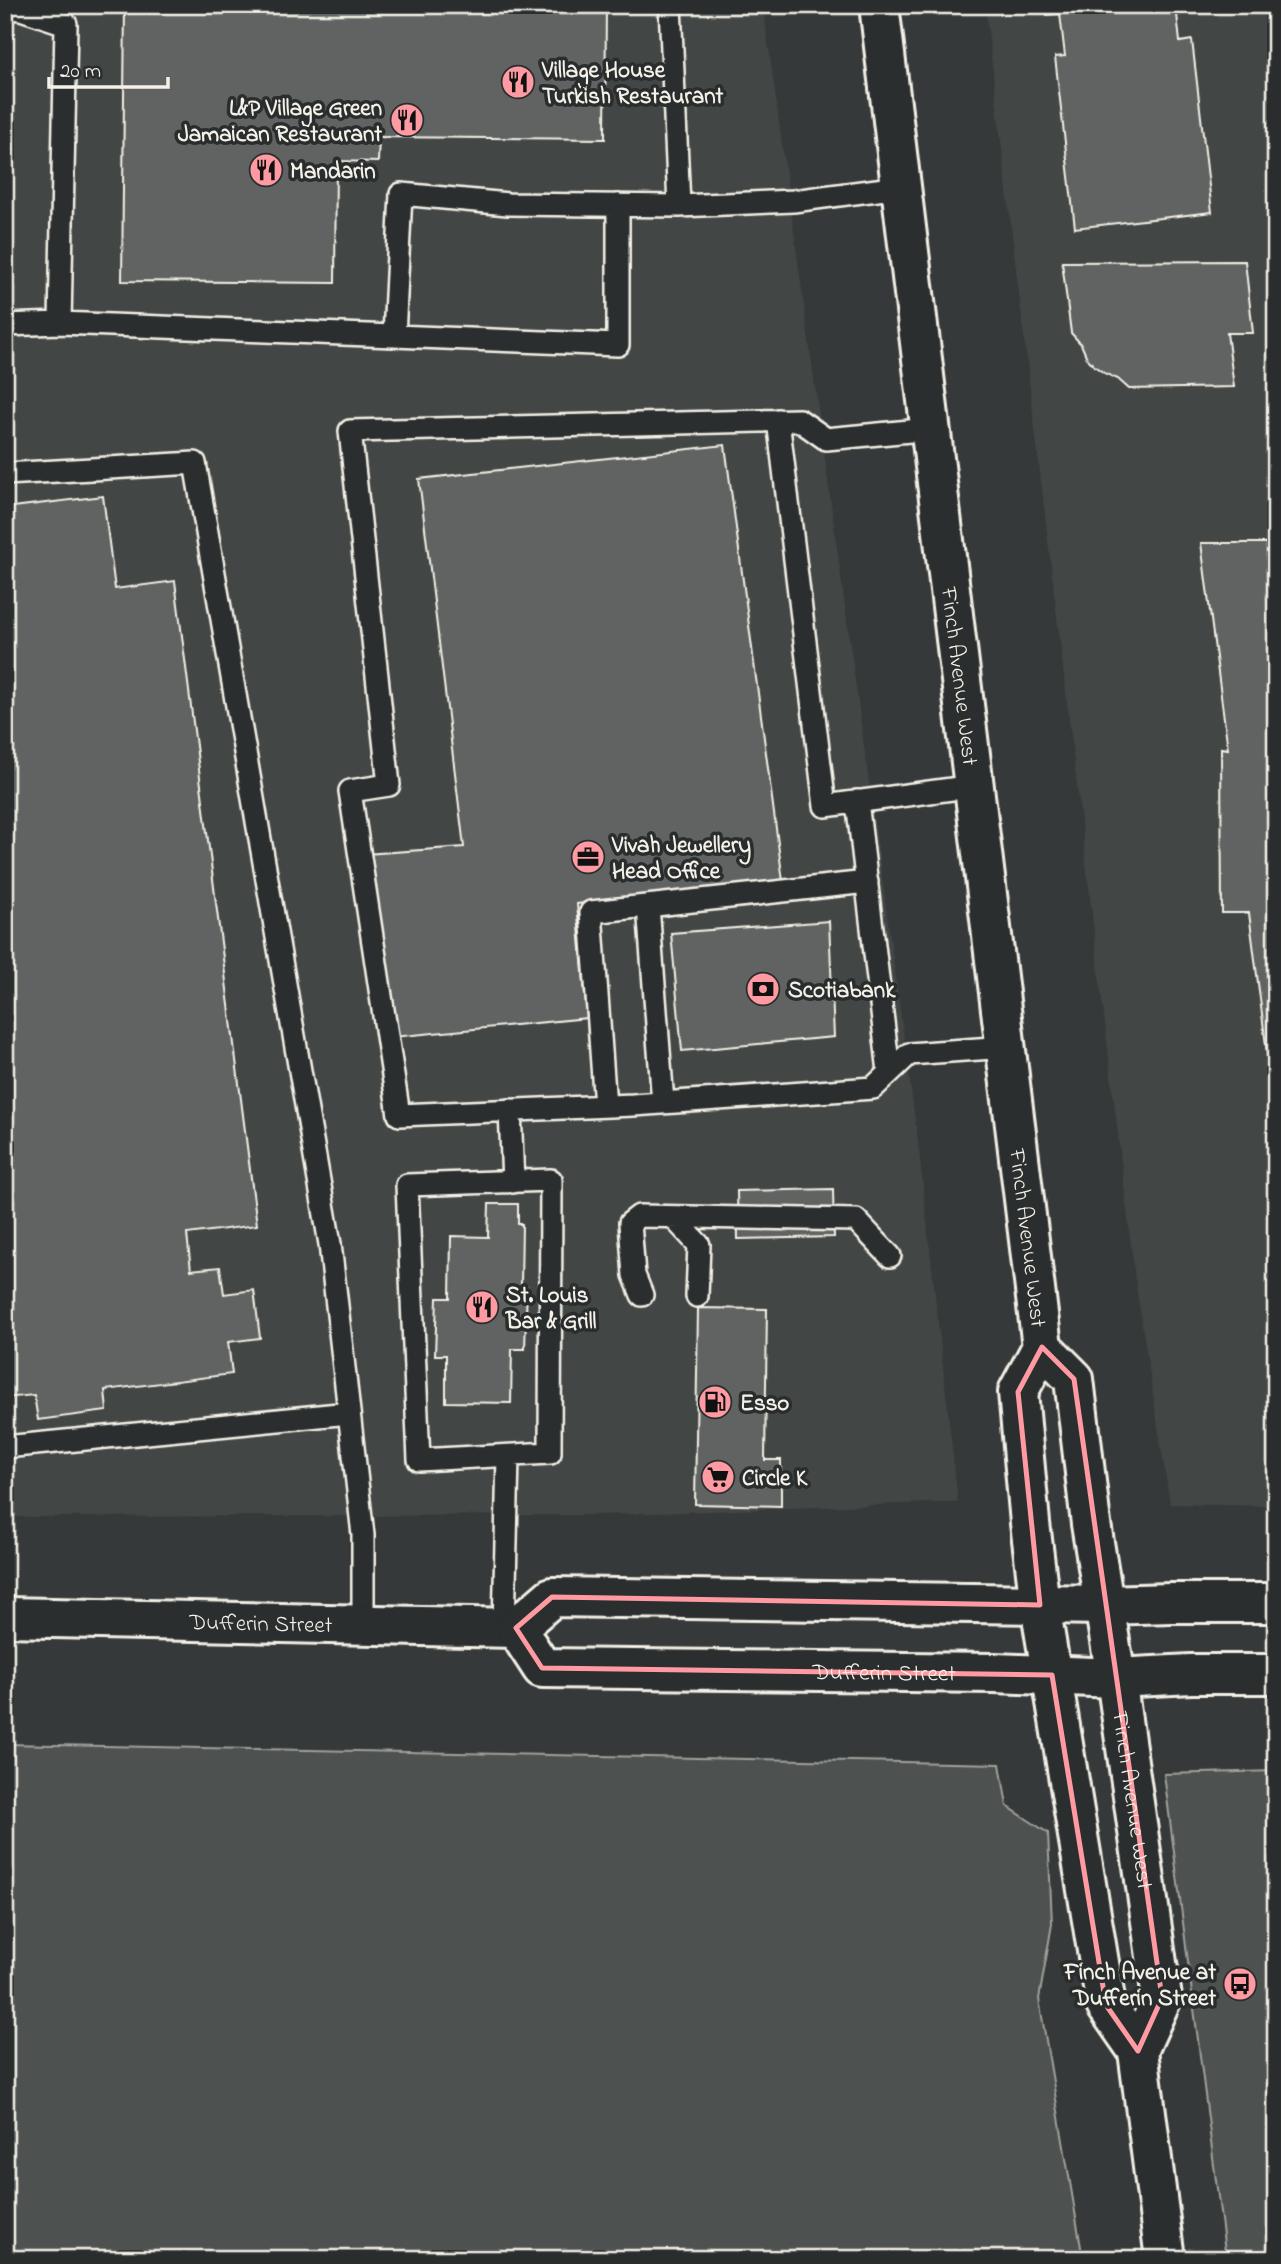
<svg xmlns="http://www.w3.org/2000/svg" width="1281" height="2264" font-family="'Indie Flower',sans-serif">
	<rect width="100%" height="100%" fill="#363939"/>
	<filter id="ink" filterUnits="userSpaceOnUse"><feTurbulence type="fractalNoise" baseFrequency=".0143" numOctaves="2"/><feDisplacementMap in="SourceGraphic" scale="14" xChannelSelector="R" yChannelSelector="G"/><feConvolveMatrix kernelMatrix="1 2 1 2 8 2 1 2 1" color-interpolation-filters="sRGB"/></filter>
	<g filter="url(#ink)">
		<path fill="#434645" d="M 5,5 L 763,5 L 918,1142 L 958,1502 L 597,1515 L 5,1517 Z
			M 985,5 L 1276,5 L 1276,1506 L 1170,1504 L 1135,1279 Z"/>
		<path fill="#4e514f" stroke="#a1a19c" stroke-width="2" d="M 5,1744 L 1000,1764 L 1007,1806 L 1048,1833 L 1052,1924 L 1039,1999 L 1083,2259 L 5,2259 Z
			M 1276,1771 L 1276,2259 L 1226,2259 L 1164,1774 Z"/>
		<path fill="#616362" stroke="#f4f1e8" stroke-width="2" d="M 125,5 L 606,5 L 605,139 L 379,137 L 378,162 L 336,161 L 335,283 L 122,281 Z
			M 1045,5 L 1176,5 L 1180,42 L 1192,40 L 1212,212 L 1075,228 L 1055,57 L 1065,56 L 1060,14 L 1047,15 Z
			M 1245,261 L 1253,333 L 1227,333 L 1234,387 L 1129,389 L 1118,379 L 1104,373 L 1093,365 L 1087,358 L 1081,344 L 1071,333 L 1062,262 Z
			M 725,445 L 783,881 L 577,904 L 587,1018 L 393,1037 L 365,854 L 464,847 L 419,479 Z
			M 103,496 L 115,589 L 175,581 L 257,1225 L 187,1234 L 191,1270 L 220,1267 L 224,1294 L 254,1290 L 260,1338 L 228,1342 L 232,1374 L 105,1390 L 107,1411 L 38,1420 L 34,1395 L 5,1398 L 5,508 Z
			M 1201,543 L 1276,543 L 1276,1123 L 1249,913 L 1222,913 L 1221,748 L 1228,749 Z
			M 829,921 L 834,1037 L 682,1051 L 671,933 Z
			M 833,1189 L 834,1237 L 738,1239 L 737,1191 Z
			M 489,1204 L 518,1204 L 518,1224 L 522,1224 L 521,1286 L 527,1286 L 525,1349 L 512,1349 L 511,1403 L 446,1402 L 446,1355 L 435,1355 L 437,1298 L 450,1298 L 451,1236 L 488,1237 Z
			M 698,1308 L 767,1309 L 765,1460 L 781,1460 L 781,1506 L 695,1504 Z"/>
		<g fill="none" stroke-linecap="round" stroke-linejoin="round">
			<defs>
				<path id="lane" d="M 670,5 L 679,206
					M 5,8 L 21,9 L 66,24 L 60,323
					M 5,325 L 60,323 L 394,336 L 401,194 L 508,204 L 679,206 L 793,201 L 900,187
					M 394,336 L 618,345 L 618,205
					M 778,420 L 825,806 L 974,786
					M 931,429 L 826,439 L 799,420 L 350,431 L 389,785 L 350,791 L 399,1115 L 633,1105 L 873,1088 L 909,1054 L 1006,1047
					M 5,474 L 195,463 L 330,1244 L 363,1535 L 363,1625
					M 857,801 L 889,1072
					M 648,906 L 663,1103
					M 605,1106 L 591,912 L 867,882
					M 510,1110 L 513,1182
					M 551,1180 L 550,1453 L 419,1460 L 407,1185 Z
					M 673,1217 L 699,1245 L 697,1296
					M 642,1295 L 634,1275 L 630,1223 L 639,1216 L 856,1220 L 890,1256
					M 5,1447 L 349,1413
					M 504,1628 L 508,1456"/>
				<g id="secondary">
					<path id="s1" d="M 879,5 L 1042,1347 L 1018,1392 L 1030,1523 L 1040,1605 L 1106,2005 L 1138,2051 L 1165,2259"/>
					<path id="s2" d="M 1042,1347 L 1074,1379 L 1091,1524 L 1116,1678 L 1162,1998 L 1138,2051"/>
					<path id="s3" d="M 5,1617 L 516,1628 L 552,1597 L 1104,1605 L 1171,1603 L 1276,1603"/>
					<path id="s4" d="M 516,1628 L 542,1668 L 994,1673 L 1116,1678 L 1191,1674 L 1276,1674"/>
				</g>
			</defs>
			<use href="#lane" stroke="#f4f1e8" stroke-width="26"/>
			<use href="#secondary" stroke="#f4f1e8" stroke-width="44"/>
			<use href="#lane" stroke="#2a2d2e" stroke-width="21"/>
			<use href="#secondary" stroke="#2a2d2e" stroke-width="38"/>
		</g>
	</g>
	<path fill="none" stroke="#ff9aa2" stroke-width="5" stroke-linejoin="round" d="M 1042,1347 L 1074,1379 L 1162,1998 L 1138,2051 L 1106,2005 L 1052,1675 L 542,1668 L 516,1628 L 552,1597 L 1040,1605 L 1018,1392 Z"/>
	<defs>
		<symbol id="restaurant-disc" viewBox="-11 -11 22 22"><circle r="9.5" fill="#ff9aa2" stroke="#2a2d2e"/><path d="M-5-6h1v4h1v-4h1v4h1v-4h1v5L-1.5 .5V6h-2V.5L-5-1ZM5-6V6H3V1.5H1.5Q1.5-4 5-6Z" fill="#111"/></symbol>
		<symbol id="office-disc" viewBox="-11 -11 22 22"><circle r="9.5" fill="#ff9aa2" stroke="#2a2d2e"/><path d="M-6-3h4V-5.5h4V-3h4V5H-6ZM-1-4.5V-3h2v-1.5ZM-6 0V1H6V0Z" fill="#111"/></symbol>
		<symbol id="bank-disc" viewBox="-11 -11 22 22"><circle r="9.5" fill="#ff9aa2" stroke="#2a2d2e"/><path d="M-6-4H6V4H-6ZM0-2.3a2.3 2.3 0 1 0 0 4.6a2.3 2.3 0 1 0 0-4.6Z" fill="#111"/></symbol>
		<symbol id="fuel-disc" viewBox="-11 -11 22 22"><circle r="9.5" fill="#ff9aa2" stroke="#2a2d2e"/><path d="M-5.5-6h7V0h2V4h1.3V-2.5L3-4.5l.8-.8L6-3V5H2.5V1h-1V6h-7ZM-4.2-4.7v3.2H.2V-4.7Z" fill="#111"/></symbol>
		<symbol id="supermarket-disc" viewBox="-11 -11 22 22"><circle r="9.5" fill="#ff9aa2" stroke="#2a2d2e"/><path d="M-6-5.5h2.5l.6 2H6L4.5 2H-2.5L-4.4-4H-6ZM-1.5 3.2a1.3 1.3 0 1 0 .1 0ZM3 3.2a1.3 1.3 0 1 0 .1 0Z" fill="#111"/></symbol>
		<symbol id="bus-disc" viewBox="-11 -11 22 22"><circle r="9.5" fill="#ff9aa2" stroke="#2a2d2e"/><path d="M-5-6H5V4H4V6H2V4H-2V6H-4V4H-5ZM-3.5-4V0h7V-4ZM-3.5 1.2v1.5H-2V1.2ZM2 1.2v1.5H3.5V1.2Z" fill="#111"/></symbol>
	</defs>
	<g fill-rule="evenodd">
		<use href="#restaurant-disc" x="499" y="63" width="38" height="38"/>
		<use href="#restaurant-disc" x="388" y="101" width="38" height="38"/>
		<use href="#restaurant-disc" x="247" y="151" width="38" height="38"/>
		<use href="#office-disc" x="569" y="838" width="38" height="38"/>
		<use href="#bank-disc" x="744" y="970" width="38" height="38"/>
		<use href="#restaurant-disc" x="463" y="1288" width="38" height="38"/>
		<use href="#fuel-disc" x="696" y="1383" width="38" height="38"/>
		<use href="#supermarket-disc" x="699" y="1458" width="38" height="38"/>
		<use href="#bus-disc" x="1221" y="1965" width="38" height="38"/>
	</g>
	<g text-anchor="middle" stroke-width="7" stroke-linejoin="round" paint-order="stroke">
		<g font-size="23" font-weight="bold" fill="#f4f1e8" stroke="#2a2d2e" text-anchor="start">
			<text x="542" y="77">Village House<tspan x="542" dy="26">Turkish Restaurant</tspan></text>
			<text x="382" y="115" text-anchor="end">L&amp;P Village Green<tspan x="382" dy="26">Jamaican Restaurant</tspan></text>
			<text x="290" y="178">Mandarin</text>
			<text x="612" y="852">Vivah Jewellery<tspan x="612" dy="26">Head Office</tspan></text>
			<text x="788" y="997">Scotiabank</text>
			<text x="506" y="1302">St. Louis<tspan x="506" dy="26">Bar &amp; Grill</tspan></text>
			<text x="740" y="1410">Esso</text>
			<text x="742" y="1485">Circle K</text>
			<text x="1216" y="1979" text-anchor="end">Finch Avenue at<tspan x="1216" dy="26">Dufferin Street</tspan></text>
		</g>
		<g font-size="23" fill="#f4f1e8" stroke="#2a2d2e">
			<text dy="8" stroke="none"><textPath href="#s1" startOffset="676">Finch Avenue West</textPath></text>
			<text dy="8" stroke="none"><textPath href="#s1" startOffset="1242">Finch Avenue West</textPath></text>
			<text dy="8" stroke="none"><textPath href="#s3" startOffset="256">Dufferin Street</textPath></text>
			<text dy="8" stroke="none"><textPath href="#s4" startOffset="390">Dufferin Street</textPath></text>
			<text dy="8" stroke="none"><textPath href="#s2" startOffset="471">Finch Avenue West</textPath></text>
		</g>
	</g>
	<rect width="1281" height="2264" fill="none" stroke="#2a2d2e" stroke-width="28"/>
	<rect x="14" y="14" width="1253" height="2236" fill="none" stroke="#f4f1e8" stroke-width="2.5" filter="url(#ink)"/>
	<path d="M49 77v10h119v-10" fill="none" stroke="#f4f1e8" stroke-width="3.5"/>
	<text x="60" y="77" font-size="21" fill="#f4f1e8" stroke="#2a2d2e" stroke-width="5" paint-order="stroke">20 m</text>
</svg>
